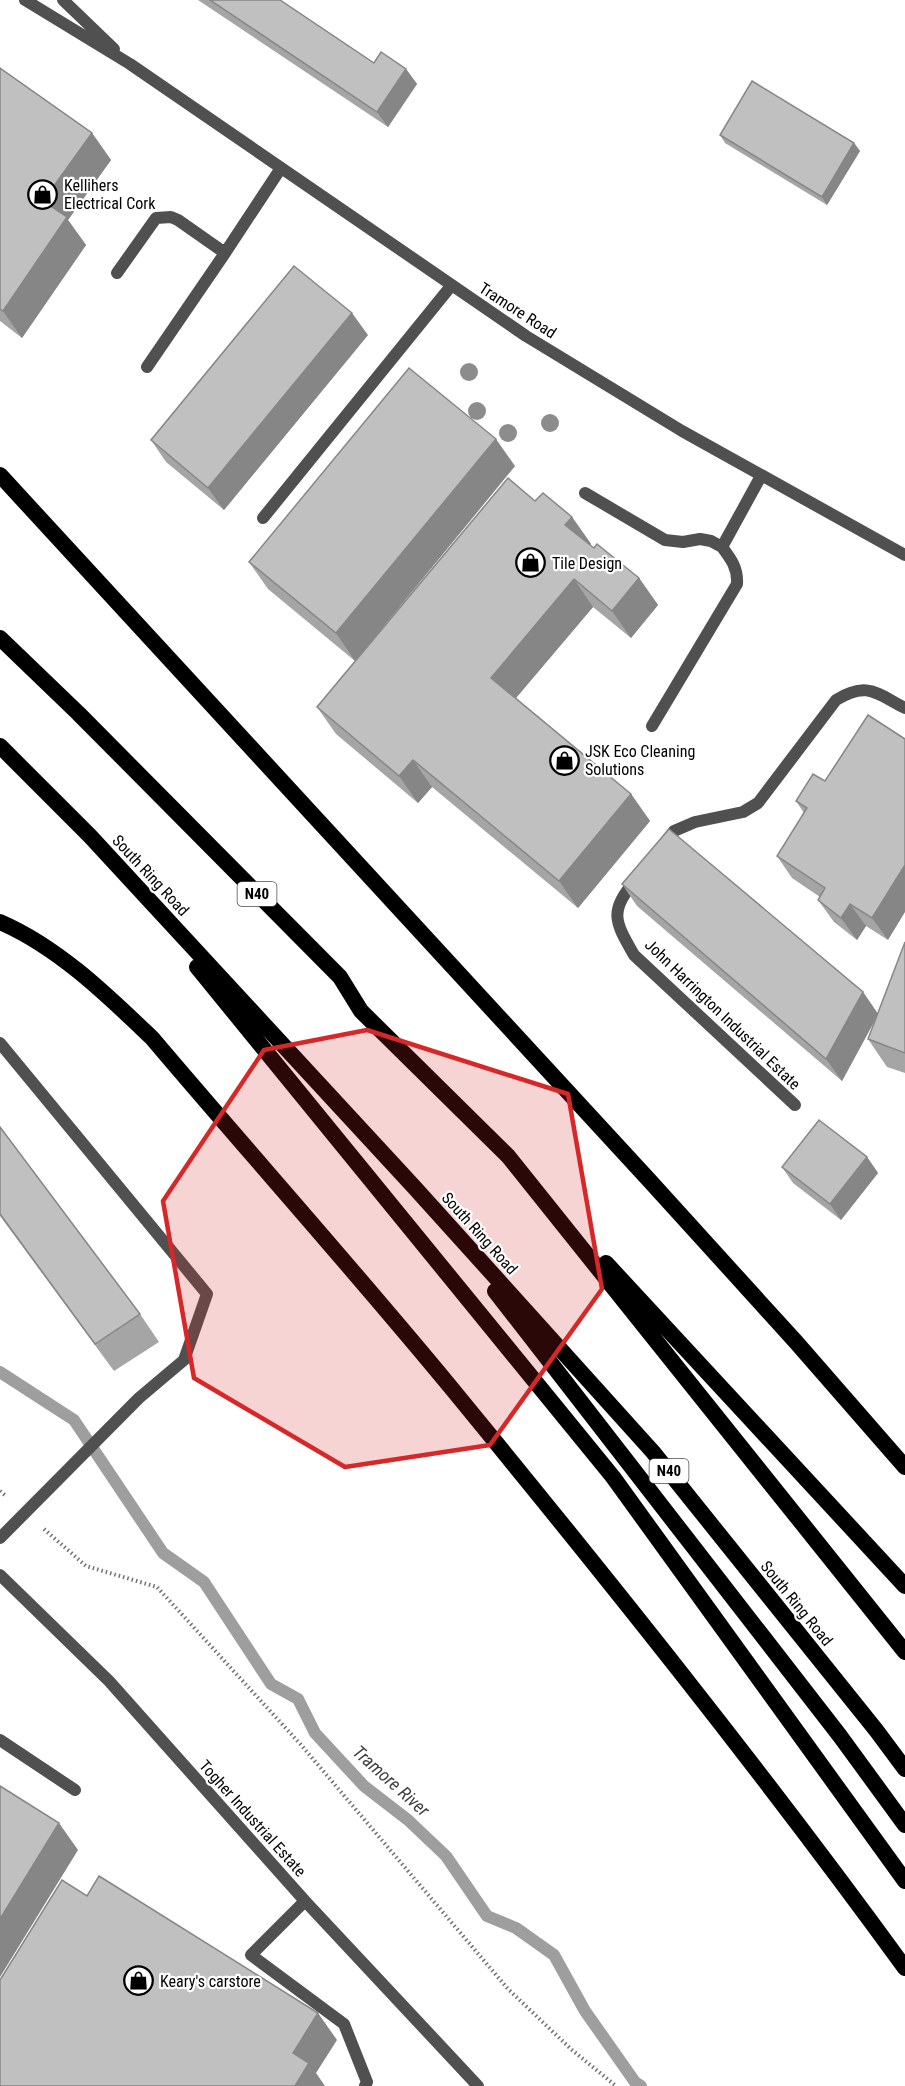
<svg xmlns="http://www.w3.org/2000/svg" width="905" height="2086" font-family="'Roboto Condensed',sans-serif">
	<rect width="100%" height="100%" fill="#fff"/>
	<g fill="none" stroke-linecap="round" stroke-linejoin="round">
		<path stroke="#9e9e9e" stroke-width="12" d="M 0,1372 L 74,1420 L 163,1553 L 204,1582 L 271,1684 L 298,1699 L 315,1733 L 364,1786 L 408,1820 L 446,1856 L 487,1916 L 516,1928 L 554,1955 L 585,2011 L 635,2082 L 641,2086"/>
		<path stroke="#727272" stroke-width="4" stroke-dasharray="1.5 3" stroke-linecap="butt" d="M 0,1491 L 6,1496
			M 44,1529 L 86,1566 L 157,1587 L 302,1746 L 508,1989 L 572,2050 L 616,2086"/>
		<path stroke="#505050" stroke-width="12" d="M 117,273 L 156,218 L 171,217 L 178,220 L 225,253
			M 147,367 L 225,253 L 281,168
			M 585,493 L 665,540 L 683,542 L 700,539 L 711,541 L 722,547 L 761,476
			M 263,518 L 451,286
			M 652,726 L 737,584 C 738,568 731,559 722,547
			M 663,845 L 674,831 L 695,822 L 743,812 L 758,803 L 836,700 C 867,681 876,693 905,708
			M 636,879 C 609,912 614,920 634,955 L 795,1105
			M 0,1043 L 207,1294 L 184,1360 L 139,1398 L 0,1538
			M 0,1575 L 109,1681 L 305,1901 L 478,2086
			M 0,1740 L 75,1790
			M 305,1901 L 251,1955 L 344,2024 L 367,2082 L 365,2086"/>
		<path stroke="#505050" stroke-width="12" d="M 25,0 L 130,64 L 526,336 L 682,431 L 905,555
			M 63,0 L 114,49"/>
		<path stroke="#000" stroke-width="16" d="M 0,475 L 649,1180 L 796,1342 L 905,1467
			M 0,638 L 78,713 L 340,977 L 361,1011 L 508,1156 L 905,1652
			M 0,746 L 90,836 L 415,1188 L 653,1452 L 876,1730 L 905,1769
			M 0,922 C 58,947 107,995 152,1038 C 252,1156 355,1271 453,1390 C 608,1579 761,1770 905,1968
			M 197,967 L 613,1477 L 905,1881
			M 606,1263 L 905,1586
			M 495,1291 L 840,1736 L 905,1825"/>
	</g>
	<g fill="#8c8c8c">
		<circle cx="469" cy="372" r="9"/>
		<circle cx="477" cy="411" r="9"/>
		<circle cx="550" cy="423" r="9"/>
		<circle cx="508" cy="433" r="9"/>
	</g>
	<path fill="#a5a5a5" d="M 198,0 L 280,0 L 374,63 L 406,69 L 417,84 L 388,127 Z
		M 0,68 L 92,133 L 111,160 L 68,220 L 86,245 L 22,338 L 0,321 Z
		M 720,135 L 854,143 L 860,151 L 827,205 L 725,143 Z
		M 368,335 L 224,510 L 166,462 L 151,440 Z
		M 515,466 L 355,661 L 268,589 L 249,562 Z
		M 535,501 L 572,517 L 591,544 L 590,545 L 639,578 L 658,605 L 631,638 L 593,607 L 516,698 L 631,794 L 650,821 L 578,908 L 432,787 L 418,803 L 336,734 L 317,707 Z
		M 813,774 L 888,940 L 866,926 L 857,940 L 834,922 L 818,900 L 820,897 L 792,878 L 777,856 L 804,813 L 796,801 Z
		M 622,884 L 863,992 L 878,1014 L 905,942 L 905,1073 L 887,1067 L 868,1039 L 877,1017 L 842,1081 L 637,906 Z
		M 0,1127 L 140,1314 L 159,1342 L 114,1371 L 0,1216 Z
		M 867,1157 L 878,1173 L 841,1220 L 793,1183 L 782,1167 Z"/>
	<path fill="#868686" d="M 406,69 L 417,84 L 388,127 L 377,112 Z
		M 92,133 L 111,160 L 68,220 L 86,245 L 22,338 L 3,311 L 43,201 Z
		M 854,143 L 860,151 L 827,205 L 822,197 Z
		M 352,313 L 368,335 L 224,510 L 208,488 Z
		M 496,439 L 515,466 L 355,661 L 336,633 Z
		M 572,517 L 591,544 L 584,552 L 565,525 Z
		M 639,578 L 658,605 L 631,638 L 612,611 Z
		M 574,579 L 593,607 L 510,705 L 491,678 Z
		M 413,760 L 432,787 L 418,803 L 399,776 Z
		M 631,794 L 650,821 L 578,908 L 559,881 Z
		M 905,865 L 905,912 L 888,940 L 872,918 Z
		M 850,904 L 866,926 L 857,940 L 841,918 Z
		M 863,992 L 878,1014 L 842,1081 L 826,1059 Z
		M 867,1157 L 878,1173 L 841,1220 L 830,1204 Z
		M 59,1823 L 78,1850 L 0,1977 L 0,1919 Z
		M 318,2013 L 337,2040 L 316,2073 L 325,2086 L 295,2086 L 293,2053 Z"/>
	<path fill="#c0c0c0" stroke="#868686" stroke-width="1.5" d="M 210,0 L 280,0 L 374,63 L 381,52 L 406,69 L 377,112 Z
		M 0,68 L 92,133 L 43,201 L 67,217 L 3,311 L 0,309 Z
		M 752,81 L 854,143 L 822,197 L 720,135 Z
		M 294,266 L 352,313 L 208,488 L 151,440 Z
		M 409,368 L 496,439 L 336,633 L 249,562 Z
		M 508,478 L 535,501 L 543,493 L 572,517 L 565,525 L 594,548 L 597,544 L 639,578 L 612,611 L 574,579 L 491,678 L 631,794 L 559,881 L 413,760 L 399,776 L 317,707 Z
		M 868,715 L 905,739 L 905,865 L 872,918 L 850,904 L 841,918 L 818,900 L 825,888 L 777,856 L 807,808 L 796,801 L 813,774 L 825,781 Z
		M 669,829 L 863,992 L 826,1059 L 622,884 Z
		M 905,942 L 905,1053 L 868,1039 Z
		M 819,1120 L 867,1157 L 830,1204 L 782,1167 Z
		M 0,1127 L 140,1314 L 95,1344 L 0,1214 Z
		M 0,1786 L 59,1823 L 0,1919 Z
		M 99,1876 L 318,2013 L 293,2053 L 309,2063 L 295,2086 L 0,2086 L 0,1980 L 62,1880 L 87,1896 Z"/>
	<path fill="#d62828" fill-opacity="0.2" stroke="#d62828" stroke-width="4.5" stroke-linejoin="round" d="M 367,1030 L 568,1094 L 602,1289 L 490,1445 L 345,1467 L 194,1378 L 163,1201 L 264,1050 Z"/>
	<defs>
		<symbol id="shop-ring" viewBox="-11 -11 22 22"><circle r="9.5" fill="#fff" stroke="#000" stroke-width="1.5"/><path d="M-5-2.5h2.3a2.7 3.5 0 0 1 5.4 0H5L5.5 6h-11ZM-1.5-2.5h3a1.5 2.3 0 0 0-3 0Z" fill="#000"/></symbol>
	</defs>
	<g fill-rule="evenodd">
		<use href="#shop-ring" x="26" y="178" width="33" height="33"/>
		<use href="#shop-ring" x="514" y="546" width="33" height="33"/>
		<use href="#shop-ring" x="548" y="744" width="33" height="33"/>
		<use href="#shop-ring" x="122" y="1964" width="33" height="33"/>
	</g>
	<g text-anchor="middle" stroke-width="4.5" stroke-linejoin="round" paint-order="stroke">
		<g fill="#fff" stroke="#4c4c4c" stroke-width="1.5">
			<rect x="237.5" y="882" width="39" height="24" rx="4.5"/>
			<rect x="649.5" y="1459" width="39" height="24" rx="4.5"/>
		</g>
		<g font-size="15" font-weight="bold" fill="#000">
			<text x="257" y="899">N40</text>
			<text x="669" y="1476">N40</text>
		</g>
		<g font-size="16" fill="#000" stroke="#fff" text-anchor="start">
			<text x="64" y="191">Kellihers<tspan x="64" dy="18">Electrical Cork</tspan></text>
			<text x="552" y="569">Tile Design</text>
			<text x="585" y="757">JSK Eco Cleaning<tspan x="585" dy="18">Solutions</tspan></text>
			<text x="160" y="1987">Keary's carstore</text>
		</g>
		<g font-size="16" fill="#000" stroke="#fff">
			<text transform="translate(518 310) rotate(33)" y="6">Tramore Road</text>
			<text transform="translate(151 875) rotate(47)" y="6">South Ring Road</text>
			<text transform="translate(723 1014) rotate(44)" y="6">John Harrington Industrial Estate</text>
			<text transform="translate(480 1233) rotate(48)" y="6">South Ring Road</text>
			<text transform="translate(797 1603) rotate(51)" y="6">South Ring Road</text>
			<text transform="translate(253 1818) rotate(48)" y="6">Togher Industrial Estate</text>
		</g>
		<g font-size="18" font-style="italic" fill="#3f3f3f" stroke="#fff">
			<text transform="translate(391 1781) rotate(42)" y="6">Tramore River</text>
		</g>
	</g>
</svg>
